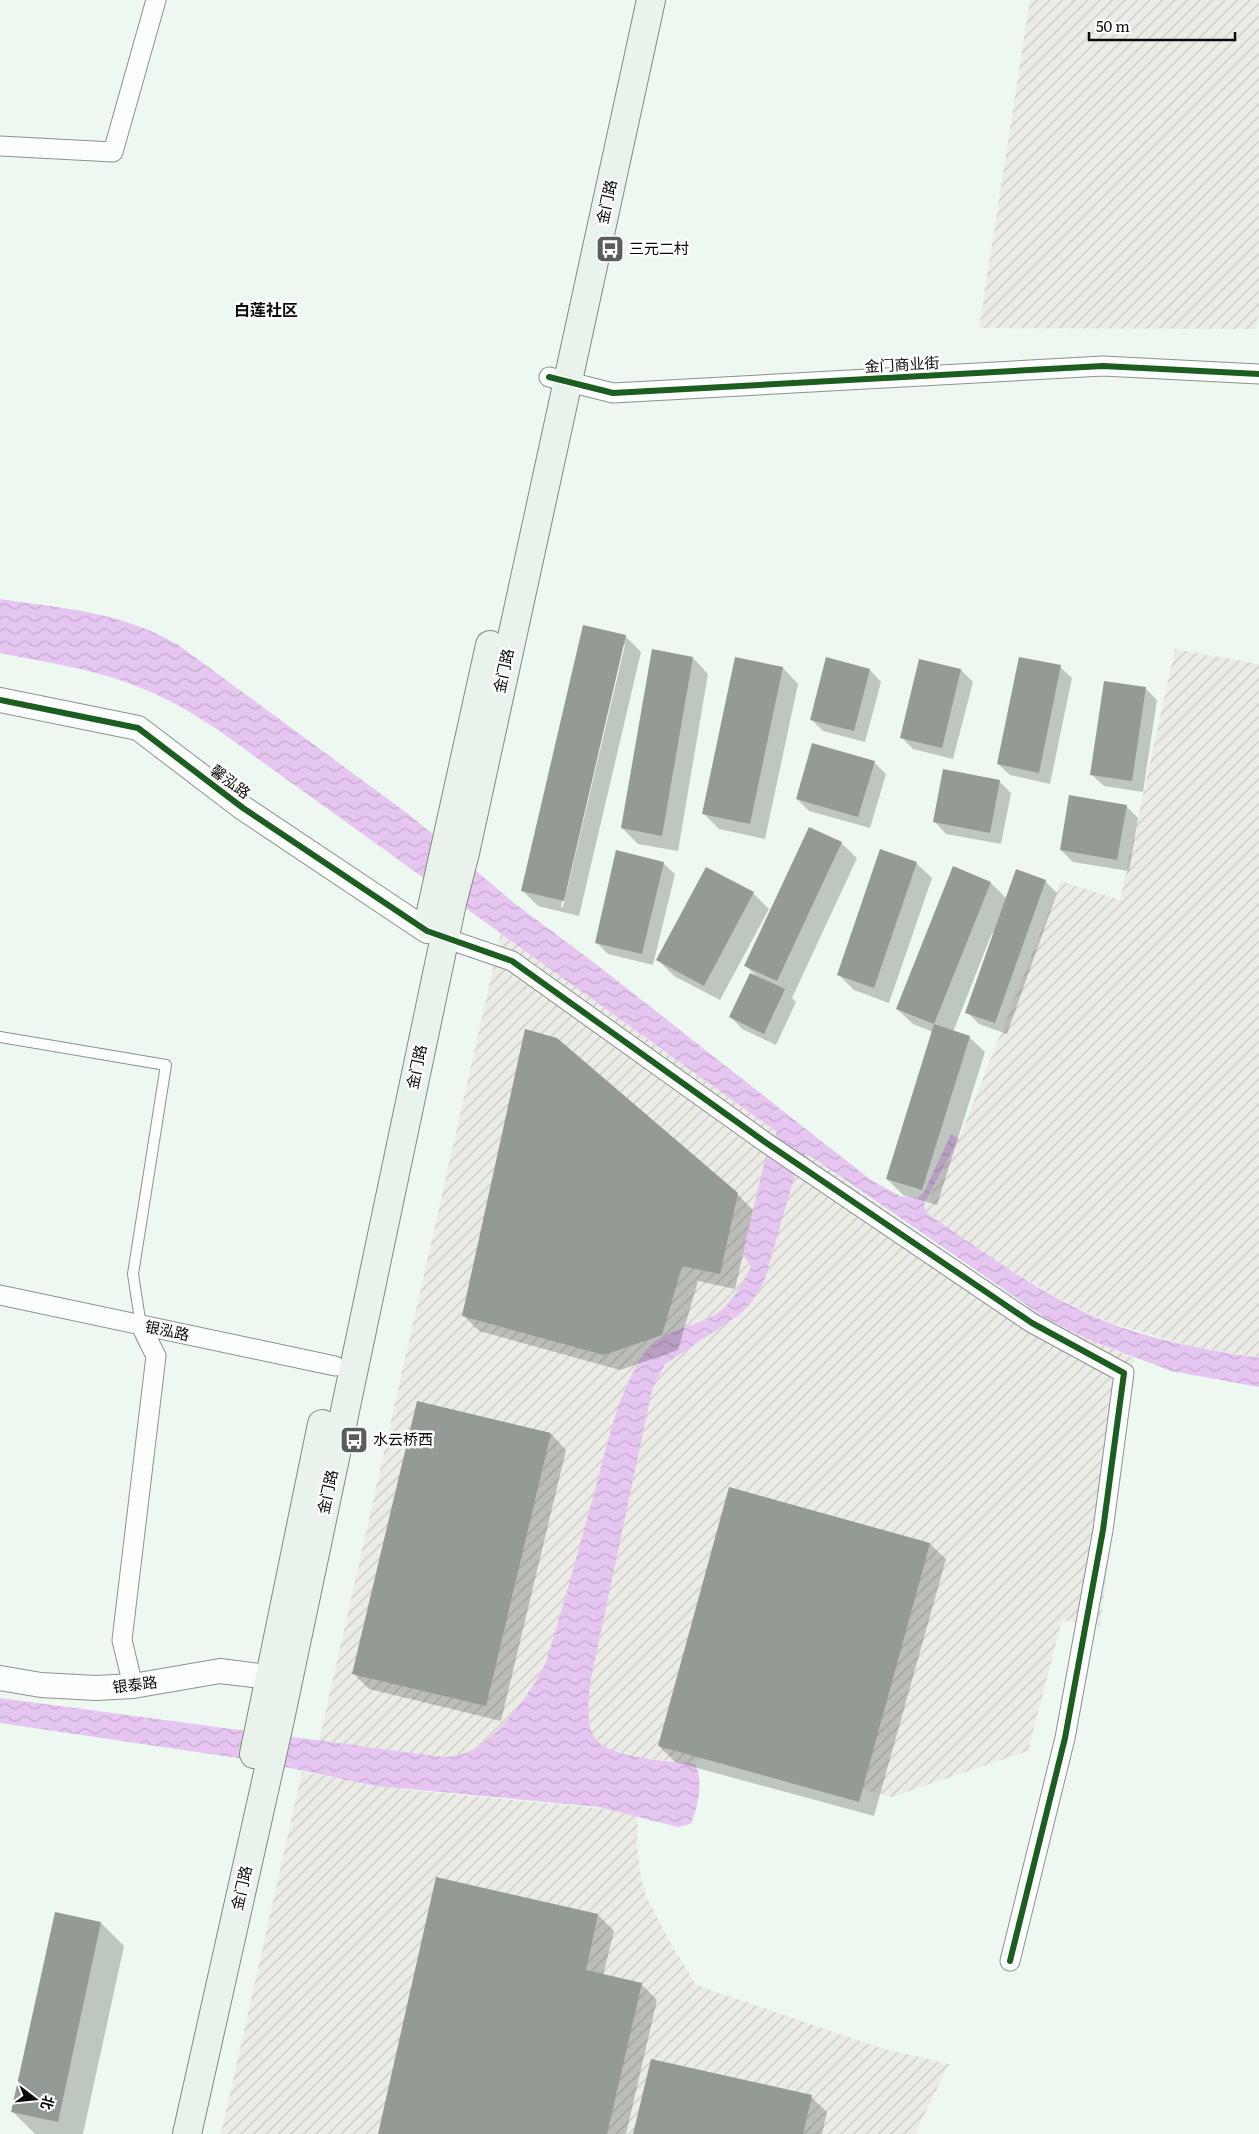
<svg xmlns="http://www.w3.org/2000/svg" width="1259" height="2134" font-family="Literata,'Noto Sans SC',serif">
	<defs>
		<pattern id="industrial-furrows" width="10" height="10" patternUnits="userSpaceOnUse" patternTransform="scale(1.25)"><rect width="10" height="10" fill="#ebece6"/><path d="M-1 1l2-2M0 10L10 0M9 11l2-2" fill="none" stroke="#c8c9c4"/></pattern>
		<pattern id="water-waves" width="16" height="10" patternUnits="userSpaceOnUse" patternTransform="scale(1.25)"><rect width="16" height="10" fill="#e6c6f1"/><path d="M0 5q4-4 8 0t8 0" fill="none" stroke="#c4a9cd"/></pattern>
	</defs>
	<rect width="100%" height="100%" fill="#edf9f0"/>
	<path fill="url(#industrial-furrows)" d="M 1030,0 L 1259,0 L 1259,313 L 1256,329 L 979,328 Z
		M 1175,649 L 1259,664 L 1259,1358 L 1186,1345 L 1106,1321 L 1067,1303 L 995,1261 L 928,1214 L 924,1208 L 959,1139 L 1061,881 L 1120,900 Z
		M 501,933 L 860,1192 L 1015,1299 L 1047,1319 L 1134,1358 L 1100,1626 L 1062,1620 L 1028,1751 L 892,1797 L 710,1749 L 695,1764 L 653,1759 L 638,1816 L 637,1847 L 641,1876 L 646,1896 L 670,1942 L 696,1985 L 881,2048 L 949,2064 L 915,2134 L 221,2134 L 302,1772 L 409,1790 L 615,1810 L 630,1755 L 612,1750 L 435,1756 L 319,1741 Z"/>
	<path fill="url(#water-waves)" d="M 0,599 C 65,609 119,611 177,644 L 411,816 L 514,903 L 592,961 L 871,1180 L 900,1196 L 918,1198 L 924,1192 L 951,1134 L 959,1139 L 925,1202 L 924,1208 L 928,1214 C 985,1253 1042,1296 1107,1322 C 1156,1341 1208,1350 1259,1358 L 1259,1387 L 1171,1371 L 1090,1340 L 1047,1319 L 806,1153 L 796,1171 L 765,1279 C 758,1294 751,1305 739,1315 L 665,1364 L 652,1390 L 590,1683 C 589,1699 586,1718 592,1733 C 602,1759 671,1761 695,1764 C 704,1781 698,1806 691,1824 L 678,1827 L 599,1807 L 376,1786 L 251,1760 L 0,1723 L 0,1698 L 435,1756 C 442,1756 451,1757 458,1755 C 493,1748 532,1692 546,1662 C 565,1601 581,1540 598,1479 C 609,1437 619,1392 643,1355 C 657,1332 689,1328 711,1317 C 731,1307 740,1286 751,1267 L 743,1254 L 766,1155 L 777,1132 L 218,730 C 195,715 173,701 148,691 C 102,670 49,663 0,653 Z"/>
	<path fill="#0003" fill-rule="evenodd" d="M 625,636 L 641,652 L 579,916 L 538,906 L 522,890 ZM 622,645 L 625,645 L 563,907 L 561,907 Z
		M 693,658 L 708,674 L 678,851 L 638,844 L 622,828 Z
		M 736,659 L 783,668 L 798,684 L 765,839 L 719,829 L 703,813 Z
		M 920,660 L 961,670 L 973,682 L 953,759 L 913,749 L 901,737 Z
		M 1060,667 L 1072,678 L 1050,784 L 1010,775 L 998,764 Z
		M 870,670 L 881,682 L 865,742 L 823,731 L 811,719 Z
		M 1145,688 L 1157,700 L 1143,792 L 1104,786 L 1092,775 Z
		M 874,762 L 886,774 L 870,828 L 809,811 L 797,799 Z
		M 999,781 L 1011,793 L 1001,844 L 946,834 L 935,822 Z
		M 1126,806 L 1138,818 L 1129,871 L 1073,862 L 1061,850 Z
		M 841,843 L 857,858 L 792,998 L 796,1002 L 776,1045 L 742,1029 L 731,1017 L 756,976 L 746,966 Z
		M 663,863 L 675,874 L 653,965 L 608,954 L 596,942 Z
		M 916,863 L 932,878 L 889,1003 L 854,990 L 839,975 Z
		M 1045,881 L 1057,893 L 1007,1034 L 979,1024 L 967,1012 L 994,934 L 992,933 L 953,1032 L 969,1037 L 985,1052 L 937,1205 L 903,1195 L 887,1179 L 933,1032 L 913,1024 L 897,1009 L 991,883 L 1007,899 Z
		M 753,893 L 769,909 L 720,1000 L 674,976 L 658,960 Z
		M 737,1194 L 753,1210 L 735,1289 L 698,1281 L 678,1350 L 620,1370 L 479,1331 L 463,1315 Z
		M 551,1434 L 566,1450 L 501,1721 L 369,1689 L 353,1673 Z
		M 930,1544 L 946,1559 L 874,1816 L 675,1762 L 659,1746 Z
		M 437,1878 L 598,1915 L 614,1931 L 603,1975 L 641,1984 L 657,2000 L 626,2134 L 379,2134 Z
		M 101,1923 L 124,1946 L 83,2134 L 35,2134 L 13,2112 Z
		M 811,2097 L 827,2112 L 822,2134 L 635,2134 Z"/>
	<path fill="#949b95" d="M 583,625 L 626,635 L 564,901 L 521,891 Z
		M 652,649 L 693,657 L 662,836 L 621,828 Z
		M 735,657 L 783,667 L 750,824 L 702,814 Z
		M 826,657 L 870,669 L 854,731 L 810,720 Z
		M 1019,657 L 1061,665 L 1039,773 L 997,764 Z
		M 919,659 L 961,669 L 942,748 L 900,738 Z
		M 1104,681 L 1146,687 L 1132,781 L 1090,775 Z
		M 812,743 L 875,761 L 858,817 L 796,799 Z
		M 943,769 L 1000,780 L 990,833 L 933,822 Z
		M 1069,795 L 1127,805 L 1117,860 L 1060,850 Z
		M 809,827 L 842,842 L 777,981 L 744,966 Z
		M 880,849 L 917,862 L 874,988 L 837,975 Z
		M 616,850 L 664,862 L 642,954 L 595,943 Z
		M 953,866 L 991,882 L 934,1024 L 970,1036 L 922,1190 L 886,1179 L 934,1024 L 896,1009 Z
		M 706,867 L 754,892 L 704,986 L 656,960 Z
		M 1016,869 L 1046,880 L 995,1023 L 965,1013 Z
		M 750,973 L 785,989 L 764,1034 L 729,1017 Z
		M 525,1029 L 557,1038 L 738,1193 L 720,1274 L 682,1266 L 662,1335 L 604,1355 L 462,1316 Z
		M 417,1401 L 551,1433 L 486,1706 L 352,1674 Z
		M 729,1487 L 930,1543 L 859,1802 L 658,1746 Z
		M 436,1877 L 598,1914 L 586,1970 L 642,1983 L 607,2134 L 378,2134 Z
		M 55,1912 L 101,1922 L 58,2122 L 11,2112 Z
		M 651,2059 L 812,2095 L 803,2134 L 633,2134 Z"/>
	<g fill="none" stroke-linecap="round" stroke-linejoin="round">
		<defs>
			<path id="service" d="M 0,1037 L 166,1065 L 133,1274 L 141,1326"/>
			<path id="minor" d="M 0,146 L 113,152 L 156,0
				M 549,377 L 613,393 L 1103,366 L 1259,374
				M 433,934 L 512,961 L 765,1142 L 1032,1323 L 1124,1373 L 1103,1530 L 1065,1738 L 1010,1961
				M 0,1295 L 335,1366
				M 133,1686 L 122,1640 L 156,1356 L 141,1326"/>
			<path id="tertiary" d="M 0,700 L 138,728 L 243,808 L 427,931
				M 0,1678 L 41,1685 L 96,1688 L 133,1686 L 220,1671 L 268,1677"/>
			<path id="secondary" d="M 428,925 L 490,645
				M 254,1754 L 322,1424
				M 187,2134 L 279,1724 L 452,903 L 465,853 L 651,0"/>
		</defs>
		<use href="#service" stroke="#8c928e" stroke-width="12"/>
		<use href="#minor" stroke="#8c928e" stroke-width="21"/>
		<use href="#tertiary" stroke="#8c928e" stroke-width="26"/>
		<use href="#secondary" stroke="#838884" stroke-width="30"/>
		<use href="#service" stroke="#fcfefd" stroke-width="10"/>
		<use href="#minor" stroke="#fcfefd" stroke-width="19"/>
		<use href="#tertiary" stroke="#fcfefd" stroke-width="24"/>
		<use href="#secondary" stroke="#e7f3eb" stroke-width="28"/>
		<defs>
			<path id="cycleway" d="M 549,377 L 613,393 L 1103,366 L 1259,374
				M 0,700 L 138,728 L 243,808 L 427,931 L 512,961 L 765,1142 L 1032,1323 L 1124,1373 L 1103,1530 L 1065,1738 L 1010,1961"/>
		</defs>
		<use href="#cycleway" stroke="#fff" stroke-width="9"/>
		<use href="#cycleway" stroke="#1b5e20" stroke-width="6"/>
	</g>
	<defs>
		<symbol id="bus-square" viewBox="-11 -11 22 22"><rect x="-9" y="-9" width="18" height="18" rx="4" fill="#595e5a" stroke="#fff"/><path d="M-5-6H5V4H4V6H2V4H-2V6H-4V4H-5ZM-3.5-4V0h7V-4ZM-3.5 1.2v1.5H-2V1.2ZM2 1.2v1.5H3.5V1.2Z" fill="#fff"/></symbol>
	</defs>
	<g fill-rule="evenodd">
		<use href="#bus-square" x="594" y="233" width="32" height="32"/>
		<use href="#bus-square" x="338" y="1424" width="32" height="32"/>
	</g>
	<g text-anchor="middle" stroke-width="5" stroke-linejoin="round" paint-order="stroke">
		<g font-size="15" fill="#0a0a0a" stroke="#fff">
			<text transform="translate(607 202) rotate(-78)" y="5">金门路</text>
			<text transform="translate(902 365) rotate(-3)" y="5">金门商业街</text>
			<text transform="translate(504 671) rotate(-78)" y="5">金门路</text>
			<text transform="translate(230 782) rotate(37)" y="5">馨泓路</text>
			<text transform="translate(417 1067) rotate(-78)" y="5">金门路</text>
			<text transform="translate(167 1331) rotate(12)" y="5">银泓路</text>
			<text transform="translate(328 1492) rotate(-78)" y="5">金门路</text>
			<text transform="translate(135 1685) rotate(-7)" y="5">银泰路</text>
			<text transform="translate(242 1888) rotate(-77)" y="5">金门路</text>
		</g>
		<g font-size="15" fill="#0a0a0a" stroke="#fff" text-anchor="start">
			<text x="629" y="254">三元二村</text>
			<text x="373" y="1445">水云桥西</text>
		</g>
		<g font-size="16" font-weight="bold" fill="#0a0a0a" stroke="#fff">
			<text x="266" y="316">白莲社区</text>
		</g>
	</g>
	<g transform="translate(35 2099) rotate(106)" stroke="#ffffff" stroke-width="4" paint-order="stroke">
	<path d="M0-4L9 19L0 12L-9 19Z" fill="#0a0a0a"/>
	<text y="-8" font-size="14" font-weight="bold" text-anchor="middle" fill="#0a0a0a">北</text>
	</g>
	<path d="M1089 32v8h146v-8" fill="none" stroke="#0a0a0a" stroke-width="2.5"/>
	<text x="1096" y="32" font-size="15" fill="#0a0a0a" stroke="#ffffff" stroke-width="4" paint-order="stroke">50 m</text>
</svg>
